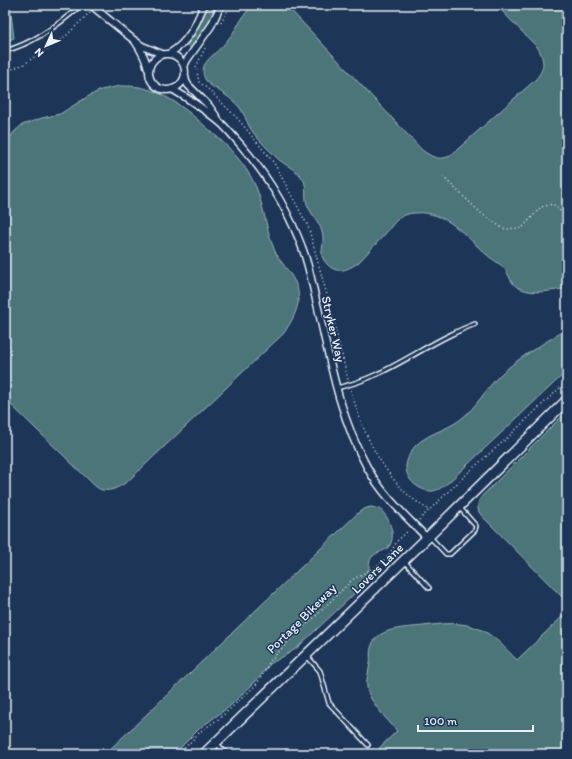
<svg xmlns="http://www.w3.org/2000/svg" width="572" height="759" font-family="Itim,sans-serif">
	<rect width="100%" height="100%" fill="#1d3557"/>
	<filter id="ink" filterUnits="userSpaceOnUse"><feTurbulence type="fractalNoise" baseFrequency=".025" numOctaves="2"/><feDisplacementMap in="SourceGraphic" scale="8" xChannelSelector="R" yChannelSelector="G"/><feConvolveMatrix kernelMatrix="1 2 1 2 8 2 1 2 1" color-interpolation-filters="sRGB"/></filter>
	<g filter="url(#ink)">
		<path fill="#4c7579" stroke="#9ab3b8" d="M 5,5 L 10,5 L 14,38 L 7,41 C 3,31 5,16 5,5 Z
			M 208,5 L 218,5 L 204,30 L 191,49 L 187,45 C 197,33 203,19 208,5 Z
			M 252,5 L 286,5 L 287,6 L 422,150 C 432,157 438,161 450,156 L 535,80 C 545,69 545,61 538,48 L 496,5 L 567,5 L 567,288 C 552,291 533,295 519,288 C 509,283 510,274 503,267 C 498,262 491,259 486,254 C 465,236 446,210 415,213 C 409,213 402,216 398,219 C 393,223 390,229 386,233 C 377,243 368,252 359,262 C 348,270 337,275 327,264 C 325,262 323,259 322,256 C 321,249 325,242 322,232 C 319,220 308,212 306,200 C 305,193 307,186 303,179 C 297,169 283,165 275,156 C 266,147 256,138 249,126 C 246,120 244,113 240,108 C 235,102 230,98 224,94 C 217,89 209,86 205,79 C 203,75 202,68 205,64 C 209,57 220,50 226,42 C 236,31 242,16 252,5 Z
			M 120,86 C 131,86 140,86 150,90 C 172,97 189,112 206,127 C 226,144 245,162 256,187 C 264,207 266,229 274,249 C 279,261 289,270 295,282 C 304,300 294,318 284,333 L 127,482 C 119,487 111,492 102,490 C 99,489 96,487 94,485 L 5,399 L 5,145 L 14,132 L 22,125 L 42,118 L 60,114 L 87,97 L 101,90 Z
			M 567,329 L 567,371 L 449,482 C 444,486 439,490 433,491 C 421,492 406,481 406,467 C 406,462 409,455 412,450 C 423,434 446,431 461,419 C 477,407 486,388 501,374 C 521,356 544,343 567,329 Z
			M 567,411 L 567,602 L 487,521 C 479,514 475,509 480,498 Z
			M 370,507 C 373,507 376,508 379,509 C 389,515 396,535 390,545 C 386,552 377,551 372,557 C 367,563 370,573 368,581 L 298,647 L 291,652 L 270,664 L 257,680 L 230,706 L 200,728 L 174,754 L 105,754 L 359,512 L 364,509 Z
			M 567,612 L 567,754 L 385,754 L 379,748 L 397,731 C 388,720 368,701 367,687 C 366,679 369,671 370,663 C 371,657 369,651 372,645 C 378,627 407,628 423,626 C 441,624 460,621 477,628 C 492,633 506,649 517,660 Z"/>
		<g fill="none" stroke-linecap="round" stroke-linejoin="round">
			<defs>
				<path id="lane" d="M 5,51 C 34,43 59,25 81,5
					M 336,388 C 380,379 411,354 450,335 C 458,331 467,327 475,324
					M 430,537 L 446,554 L 450,554 L 475,530 L 476,526 L 460,508
					M 404,561 L 429,588
					M 307,656 L 320,671 L 329,703 L 368,745
					M 217,744 L 227,754"/>
				<path id="street" d="M 91,5 L 135,41
					M 170,53 C 189,42 196,24 204,5
					M149 72a18 18 0 1 1 36 0a18 18 0 1 1-36 0Z
					M 184,66 L 187,60 L 211,26 L 221,5
					M 148,69 C 146,58 141,50 135,41 L 142,46 L 162,54
					M 185,76 L 186,81 L 188,85 L 209,106 L 218,119
					M 172,89 C 189,99 207,111 222,124 C 228,130 234,137 240,144 C 267,175 289,211 303,250 C 310,269 313,289 318,308 C 330,362 340,418 367,467 C 382,495 405,515 427,538"/>
				<path id="secondary" d="M 204,754 L 427,538 L 567,400"/>
			</defs>
			<use href="#lane" stroke="#e8f1f8" stroke-width="6"/>
			<use href="#street" stroke="#e8f1f8" stroke-width="9"/>
			<use href="#secondary" stroke="#e8f1f8" stroke-width="12"/>
			<path stroke="#e8f1f8" stroke-width="1.5" stroke-dasharray="1 3" stroke-linecap="butt" d="M 221,23 L 227,12 L 230,5
				M 205,48 L 196,67 L 199,82 L 209,90 L 238,119 L 274,163 L 308,226 L 330,306 L 348,380
				M 5,72 L 24,64 L 65,37 L 90,12
				M 443,177 L 482,214 L 504,229 L 522,228 L 541,207 L 553,204 L 565,216 L 567,219
				M 351,390 C 361,428 378,466 407,494 C 413,500 422,505 429,510
				M 419,520 L 474,467 L 505,440 L 567,381
				M 179,754 L 201,731 L 220,718 L 255,686 L 262,676 L 270,661 L 289,641 L 316,616 L 352,580 L 375,567 L 383,561 L 391,552 L 397,541 L 409,530"/>
			<use href="#lane" stroke="#1d3557" stroke-width="3"/>
			<use href="#street" stroke="#1d3557" stroke-width="6"/>
			<use href="#secondary" stroke="#1d3557" stroke-width="9"/>
		</g>
	</g>
	<g text-anchor="middle" stroke-width="3" stroke-linejoin="round" paint-order="stroke">
		<g font-size="13" fill="#e8f1f8" stroke="#1d3557">
			<text transform="translate(334 329) rotate(77)" y="5">Stryker Way</text>
			<text transform="translate(377 568) rotate(-44)" y="5">Lovers Lane</text>
			<text transform="translate(301 618) rotate(-45)" y="5">Portage Bikeway</text>
		</g>
	</g>
	<rect width="572" height="759" fill="none" stroke="#1d3557" stroke-width="20"/>
	<rect x="10" y="10" width="552" height="739" fill="none" stroke="#e8f1f8" stroke-width="1.5" filter="url(#ink)"/>
	<g transform="translate(46 46) rotate(226)" stroke="#1d3557" stroke-width="3" paint-order="stroke">
	<path d="M0-3L7 15L0 10L-7 15Z" fill="#e8f1f8"/>
	<text y="-6" font-size="11" font-weight="bold" text-anchor="middle" fill="#e8f1f8">N</text>
	</g>
	<path d="M418 725v6h115v-6" fill="none" stroke="#e8f1f8" stroke-width="2"/>
	<text x="424" y="725" font-size="12" fill="#e8f1f8" stroke="#1d3557" stroke-width="3" paint-order="stroke">100 m</text>
</svg>
